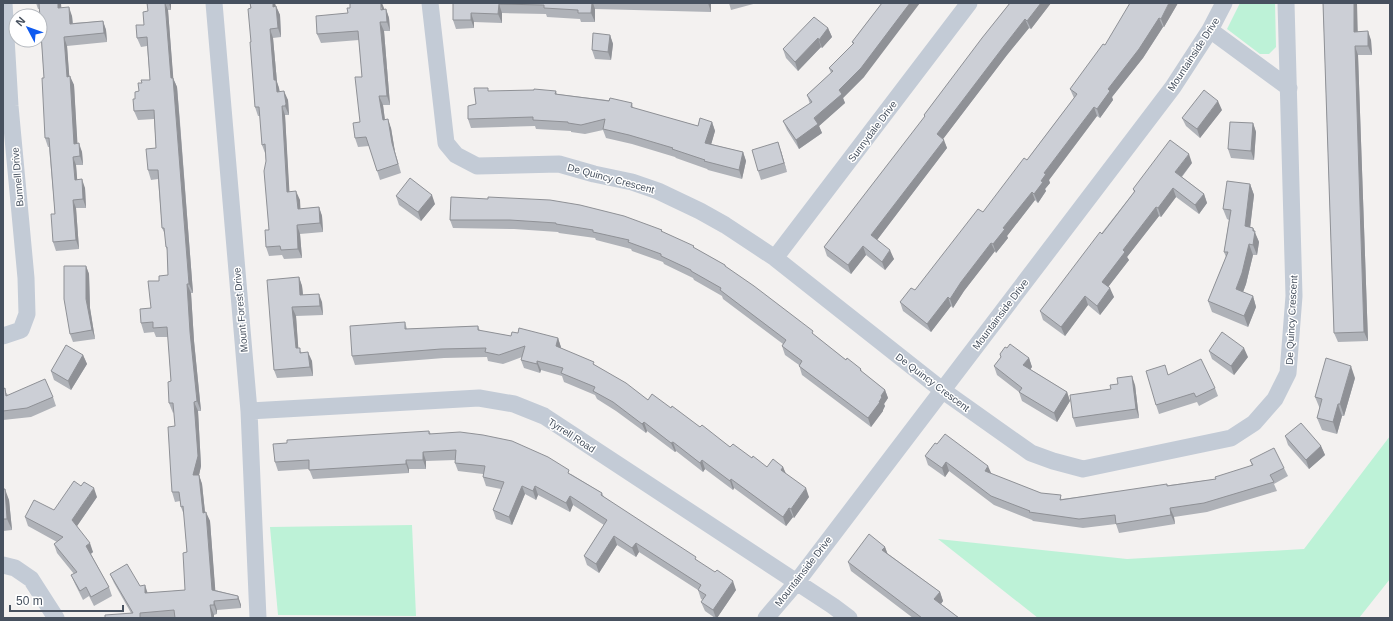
<svg xmlns="http://www.w3.org/2000/svg" width="1393" height="621" font-family="Helvetica,sans-serif">
	<rect width="100%" height="100%" fill="#f3f1f0"/>
	<path fill="#bdf2d7" d="M 1240,3 L 1275,3 L 1276,47 L 1269,54 L 1260,54 L 1227,29 Z
		M 1390,436 L 1390,579 L 1359,618 L 1038,618 L 938,539 L 1127,559 L 1304,549 Z
		M 412,525 L 416,616 L 278,615 L 270,527 Z"/>
	<g fill="none" stroke-linecap="round" stroke-linejoin="round">
		<path stroke="#c3cbd6" stroke-width="17" d="M 214,3 L 249,411 L 258,618
			M 430,3 L 446,143 L 456,155 L 477,166 L 559,164 L 594,174 L 632,182 L 658,191 L 700,211 L 725,225 L 775,258 L 942,390 L 1031,453 L 1053,461 L 1083,469 L 1231,438 L 1254,423 L 1275,399 L 1288,373 L 1294,296 L 1286,3
			M 1210,30 L 1289,88
			M 775,258 L 969,3
			M 3,336 L 21,330 L 27,314 L 26,278 L 10,106 L 4,3
			M 249,411 L 479,398 L 514,404 L 544,416 L 833,606 L 849,618
			M 3,565 L 15,568 L 31,579 L 56,618
			M 766,618 L 796,583 L 1173,87 L 1210,30 L 1224,3"/>
	</g>
	<path fill="#afb2b8" d="M 36,3 L 61,3 L 61,8 L 72,16 L 73,23 L 103,21 L 106,30 L 107,42 L 67,46 L 69,76 L 74,85 L 77,143 L 82,152 L 83,165 L 76,165 L 77,180 L 85,188 L 86,208 L 76,208 L 79,249 L 56,251 L 53,242 L 55,214 L 49,147 L 48,147 L 45,138 L 44,78 L 39,9 L 38,9 Z
		M 147,3 L 171,3 L 171,10 L 168,10 L 173,78 L 177,87 L 180,122 L 193,293 L 191,293 L 194,341 L 201,411 L 198,411 L 201,466 L 199,475 L 202,484 L 205,512 L 210,521 L 215,590 L 238,596 L 241,605 L 241,608 L 217,610 L 217,614 L 214,615 L 214,618 L 105,618 L 131,613 L 114,583 L 110,574 L 140,586 L 147,593 L 185,590 L 187,552 L 184,515 L 181,507 L 180,501 L 175,502 L 172,492 L 175,426 L 174,412 L 173,413 L 169,403 L 171,381 L 168,337 L 156,337 L 154,332 L 144,333 L 141,323 L 151,308 L 159,281 L 168,275 L 167,250 L 166,247 L 165,234 L 162,228 L 158,179 L 151,180 L 148,170 L 156,148 L 154,119 L 138,120 L 134,111 L 135,99 L 139,91 L 142,83 L 150,80 L 147,46 L 141,47 L 137,38 L 144,25 L 148,11 Z
		M 250,3 L 275,3 L 276,6 L 280,15 L 281,37 L 273,38 L 277,82 L 279,88 L 280,92 L 288,100 L 289,115 L 285,115 L 289,192 L 300,200 L 300,209 L 319,207 L 322,216 L 323,232 L 300,234 L 302,258 L 284,259 L 282,255 L 269,256 L 266,247 L 269,230 L 266,161 L 265,153 L 262,145 L 260,116 L 258,116 L 255,107 L 251,42 Z
		M 453,3 L 711,3 L 711,12 L 595,9 L 595,22 L 581,22 L 580,19 L 547,17 L 546,14 L 502,13 L 502,23 L 474,22 L 474,28 L 456,29 L 453,20 Z
		M 729,3 L 757,3 L 731,10 Z
		M 882,3 L 864,77 L 843,98 L 845,103 L 819,126 L 822,133 L 799,149 L 787,130 L 783,121 L 810,104 L 807,95 L 831,73 L 829,68 L 853,44 L 852,42 Z
		M 1010,3 L 1051,3 L 1031,29 L 1029,28 L 1007,55 L 943,139 L 947,148 L 877,240 L 894,259 L 885,270 L 866,255 L 851,274 L 827,256 L 824,247 L 925,117 L 924,115 Z
		M 1178,3 L 1164,27 L 1163,27 L 1143,58 L 1112,97 L 1113,100 L 1100,118 L 1097,116 L 1049,180 L 1050,183 L 1045,189 L 1046,191 L 1038,203 L 1035,200 L 1007,236 L 1008,238 L 996,253 L 995,251 L 964,291 L 953,308 L 951,306 L 931,332 L 903,311 L 900,302 L 915,290 L 983,212 L 1027,160 L 1074,98 L 1070,89 L 1105,45 Z
		M 1323,3 L 1357,3 L 1357,31 L 1371,40 L 1372,55 L 1358,55 L 1368,341 L 1338,342 L 1334,333 Z
		M 384,8 L 384,10 L 386,9 L 389,18 L 390,31 L 384,31 L 390,105 L 383,105 L 385,120 L 391,128 L 395,152 L 401,173 L 380,180 L 369,146 L 358,147 L 355,138 L 360,122 L 362,77 L 359,40 L 321,43 L 317,34 Z
		M 828,28 L 832,37 L 822,48 L 821,47 L 798,71 L 786,58 L 783,49 Z
		M 610,35 L 613,44 L 611,60 L 595,59 L 592,50 Z
		M 490,91 L 556,91 L 557,94 L 632,103 L 633,108 L 698,126 L 712,122 L 715,131 L 711,144 L 743,152 L 746,161 L 742,179 L 708,170 L 707,169 L 676,158 L 675,157 L 632,144 L 606,138 L 603,130 L 585,134 L 571,132 L 571,131 L 536,129 L 535,126 L 471,128 L 468,119 L 476,104 Z
		M 1222,110 L 1200,138 L 1186,126 L 1182,118 Z
		M 1253,123 L 1256,132 L 1254,160 L 1231,158 L 1228,149 Z
		M 781,151 L 787,172 L 761,180 L 758,171 Z
		M 1192,163 L 1182,177 L 1204,194 L 1207,203 L 1199,214 L 1176,197 L 1161,217 L 1159,216 L 1127,257 L 1129,260 L 1108,287 L 1114,297 L 1100,315 L 1088,305 L 1065,336 L 1043,320 L 1040,311 L 1134,192 L 1133,189 Z
		M 1250,184 L 1254,195 L 1250,227 L 1253,228 L 1259,242 L 1257,255 L 1253,255 L 1246,284 L 1243,292 L 1253,296 L 1256,307 L 1248,327 L 1212,312 L 1208,301 L 1226,257 L 1224,252 L 1229,220 L 1227,219 L 1223,209 Z
		M 396,196 L 435,204 L 421,221 L 399,205 Z
		M 451,197 L 662,230 L 662,232 L 694,248 L 725,265 L 726,267 L 814,335 L 846,360 L 861,369 L 862,372 L 885,390 L 888,398 L 884,404 L 885,406 L 883,410 L 883,411 L 871,427 L 802,375 L 799,365 L 785,355 L 782,346 L 783,344 L 723,299 L 722,296 L 694,280 L 693,278 L 664,264 L 663,262 L 632,251 L 631,249 L 596,240 L 595,238 L 559,233 L 558,232 L 514,229 L 453,228 L 450,220 Z
		M 86,266 L 89,274 L 90,308 L 95,339 L 73,342 L 70,334 Z
		M 299,277 L 302,286 L 303,295 L 322,302 L 323,315 L 296,316 L 298,348 L 302,353 L 312,361 L 313,376 L 277,378 L 274,370 Z
		M 405,322 L 407,329 L 478,326 L 480,331 L 511,336 L 558,338 L 561,348 L 595,365 L 648,400 L 671,408 L 730,447 L 752,458 L 767,467 L 783,467 L 785,473 L 809,497 L 794,518 L 793,517 L 786,526 L 734,488 L 733,490 L 705,469 L 703,472 L 676,451 L 675,452 L 647,431 L 646,433 L 616,411 L 597,399 L 595,395 L 564,382 L 562,376 L 541,370 L 540,373 L 524,368 L 521,360 L 522,357 L 503,364 L 488,361 L 487,357 L 444,358 L 355,365 L 352,356 Z
		M 1209,351 L 1248,357 L 1234,375 L 1212,359 Z
		M 1000,354 L 1029,358 L 1032,367 L 1030,369 L 1067,392 L 1070,401 L 1057,422 L 1022,401 L 1019,392 L 997,375 L 994,366 L 1001,357 Z
		M 83,355 L 87,364 L 71,390 L 54,380 L 51,371 Z
		M 1169,375 L 1215,388 L 1218,396 L 1199,406 L 1197,402 L 1159,414 L 1156,405 Z
		M 1355,378 L 1344,416 L 1342,416 L 1337,434 L 1322,430 L 1317,418 L 1320,409 L 1315,397 Z
		M 1135,385 L 1139,418 L 1076,427 L 1073,418 L 1111,389 Z
		M 3,389 L 8,395 L 53,397 L 56,406 L 31,417 L 3,420 Z
		M 429,431 L 431,434 L 571,474 L 602,493 L 604,497 L 698,561 L 736,590 L 717,618 L 715,618 L 705,611 L 701,602 L 703,600 L 701,599 L 698,590 L 639,552 L 636,557 L 617,545 L 599,573 L 587,565 L 584,556 L 604,525 L 573,505 L 570,512 L 538,495 L 536,500 L 525,494 L 512,525 L 496,519 L 493,510 L 501,489 L 486,486 L 483,477 L 483,474 L 458,471 L 455,463 L 455,460 L 426,461 L 426,469 L 409,469 L 409,473 L 313,479 L 309,469 L 278,471 L 275,462 Z
		M 1285,436 L 1321,446 L 1325,455 L 1309,469 L 1288,445 Z
		M 937,444 L 991,474 L 1041,493 L 1062,499 L 1216,479 L 1252,466 L 1250,460 L 1284,468 L 1288,476 L 1274,484 L 1277,491 L 1207,512 L 1174,517 L 1175,524 L 1119,533 L 1116,524 L 1083,528 L 1033,521 L 1032,520 L 994,505 L 949,471 L 945,477 L 928,465 L 925,456 Z
		M 3,489 L 9,500 L 12,530 L 3,531 Z
		M 97,497 L 77,526 L 93,552 L 91,554 L 109,587 L 112,596 L 94,606 L 89,596 L 83,600 L 75,584 L 71,575 L 74,574 L 57,553 L 54,544 L 57,542 L 28,526 L 25,517 L 54,510 Z
		M 885,547 L 887,553 L 940,592 L 943,601 L 941,604 L 959,618 L 913,618 L 851,571 L 848,562 Z"/>
	<path fill="#8f9196" d="M 58,3 L 61,3 L 62,17 L 58,8 Z
		M 165,3 L 168,10 L 174,87 L 171,78 Z
		M 169,3 L 171,3 L 171,10 Z
		M 273,3 L 275,3 L 276,16 L 273,7 Z
		M 380,3 L 382,3 L 384,8 L 385,19 Z
		M 592,3 L 593,3 L 595,9 L 595,22 L 591,13 Z
		M 708,3 L 711,3 L 711,12 Z
		M 910,3 L 920,3 L 864,77 L 843,98 L 845,103 L 819,126 L 822,133 L 799,149 L 796,140 L 839,90 Z
		M 1041,3 L 1051,3 L 1031,29 L 1027,21 Z
		M 1169,3 L 1178,3 L 1164,27 L 1161,19 Z
		M 1354,3 L 1357,3 L 1358,40 L 1354,32 Z
		M 499,4 L 502,13 L 502,23 L 498,14 Z
		M 276,6 L 280,15 L 281,37 L 278,28 Z
		M 69,7 L 72,16 L 73,32 L 70,24 Z
		M 386,9 L 389,18 L 390,31 L 387,22 Z
		M 471,13 L 474,22 L 474,28 L 471,20 Z
		M 1159,18 L 1163,27 L 1143,58 L 1112,97 L 1113,100 L 1100,118 L 1097,109 L 1108,89 Z
		M 1025,19 L 1029,28 L 1007,55 L 940,143 L 937,134 L 1004,46 Z
		M 103,21 L 106,30 L 107,42 L 104,33 Z
		M 380,22 L 384,31 L 390,105 L 387,96 Z
		M 828,28 L 832,37 L 822,48 L 819,40 Z
		M 270,29 L 273,38 L 277,82 L 279,88 L 280,101 L 277,92 L 274,80 Z
		M 1368,31 L 1371,40 L 1372,55 L 1368,46 Z
		M 610,35 L 613,44 L 611,60 L 608,52 Z
		M 64,37 L 67,46 L 70,85 L 67,77 Z
		M 818,38 L 821,47 L 798,71 L 795,62 Z
		M 1355,46 L 1358,55 L 1368,341 L 1364,332 Z
		M 70,76 L 74,85 L 78,152 L 74,144 Z
		M 173,78 L 177,87 L 193,293 L 189,284 Z
		M 284,91 L 288,100 L 289,115 L 285,106 Z
		M 379,96 L 383,105 L 386,129 L 383,120 Z
		M 1218,101 L 1222,110 L 1200,138 L 1197,129 Z
		M 282,106 L 285,115 L 290,201 L 287,192 Z
		M 1094,107 L 1097,116 L 1049,180 L 1050,183 L 1045,189 L 1046,191 L 1038,203 L 1034,194 L 1041,181 L 1044,173 Z
		M 388,119 L 391,128 L 395,152 L 401,173 L 392,143 Z
		M 712,122 L 715,131 L 709,152 L 705,143 Z
		M 1253,123 L 1256,132 L 1254,160 L 1251,151 Z
		M 944,140 L 947,148 L 874,244 L 871,235 Z
		M 778,142 L 781,151 L 787,172 L 784,163 Z
		M 79,143 L 82,152 L 83,165 L 80,156 Z
		M 743,152 L 746,161 L 742,179 L 739,170 Z
		M 1189,154 L 1192,163 L 1178,181 L 1175,172 Z
		M 73,157 L 76,165 L 78,189 L 75,180 Z
		M 82,179 L 85,188 L 86,208 L 83,199 Z
		M 1250,184 L 1254,195 L 1249,237 L 1245,226 Z
		M 1173,188 L 1176,197 L 1161,217 L 1158,208 Z
		M 296,191 L 300,200 L 301,218 L 298,209 Z
		M 1032,192 L 1035,200 L 1007,236 L 1008,238 L 996,253 L 993,244 L 1003,228 Z
		M 1204,194 L 1207,203 L 1199,214 L 1195,205 Z
		M 432,195 L 435,204 L 421,221 L 418,212 Z
		M 73,200 L 76,208 L 79,249 L 76,240 Z
		M 319,207 L 322,216 L 323,232 L 320,223 Z
		M 1156,207 L 1159,216 L 1127,257 L 1129,260 L 1105,291 L 1102,282 L 1123,250 Z
		M 297,225 L 300,234 L 302,258 L 298,249 Z
		M 1253,228 L 1259,242 L 1257,255 L 1253,245 Z
		M 991,243 L 995,251 L 964,291 L 953,308 L 950,299 L 961,282 Z
		M 1249,244 L 1253,255 L 1246,284 L 1240,300 L 1236,289 Z
		M 863,246 L 866,255 L 851,274 L 848,265 Z
		M 890,250 L 894,259 L 885,270 L 882,262 Z
		M 86,266 L 89,274 L 90,308 L 95,339 L 92,330 L 86,299 Z
		M 299,277 L 302,286 L 304,304 L 300,295 Z
		M 187,284 L 191,293 L 194,341 L 201,411 L 197,401 L 190,332 Z
		M 1110,288 L 1114,297 L 1100,315 L 1097,306 Z
		M 319,294 L 322,302 L 323,315 L 320,306 Z
		M 1085,296 L 1088,305 L 1065,336 L 1061,327 Z
		M 1253,296 L 1256,307 L 1248,327 L 1244,316 Z
		M 948,297 L 951,306 L 931,332 L 927,324 Z
		M 292,307 L 296,316 L 299,357 L 296,348 Z
		M 558,338 L 561,347 L 559,355 L 556,346 Z
		M 1244,348 L 1248,357 L 1234,375 L 1231,366 Z
		M 308,352 L 312,361 L 313,376 L 310,367 Z
		M 83,355 L 87,364 L 71,390 L 68,381 Z
		M 1029,358 L 1032,367 L 1027,374 L 1023,365 Z
		M 537,361 L 541,370 L 540,373 L 537,364 Z
		M 1351,366 L 1355,378 L 1344,416 L 1340,404 Z
		M 1132,376 L 1135,385 L 1139,418 L 1136,409 Z
		M 885,390 L 888,398 L 884,404 L 885,406 L 883,410 L 883,411 L 871,427 L 868,418 L 879,402 L 881,396 Z
		M 1067,392 L 1070,401 L 1057,422 L 1054,413 Z
		M 194,402 L 198,411 L 201,466 L 197,484 L 193,475 Z
		M 1338,404 L 1342,416 L 1337,434 L 1333,422 Z
		M 644,422 L 647,431 L 646,433 L 642,424 Z
		M 673,442 L 676,451 L 675,452 L 671,443 Z
		M 1321,446 L 1325,455 L 1309,469 L 1306,460 Z
		M 423,452 L 426,461 L 426,469 L 423,460 Z
		M 406,460 L 409,469 L 409,473 L 406,464 Z
		M 702,460 L 705,469 L 703,472 L 700,463 Z
		M 946,462 L 949,471 L 945,477 L 942,468 Z
		M 988,466 L 992,475 L 985,471 Z
		M 783,467 L 787,476 L 781,470 Z
		M 199,475 L 202,484 L 206,522 L 203,513 Z
		M 731,479 L 734,488 L 733,490 L 730,481 Z
		M 522,486 L 525,494 L 512,525 L 509,517 Z
		M 535,486 L 538,495 L 536,500 L 533,491 Z
		M 94,488 L 97,497 L 75,529 L 72,520 Z
		M 806,488 L 809,497 L 794,518 L 791,509 Z
		M 5,489 L 9,500 L 12,530 L 7,519 Z
		M 570,496 L 573,505 L 570,512 L 566,503 Z
		M 789,508 L 793,517 L 786,526 L 783,517 Z
		M 1170,508 L 1174,517 L 1175,524 L 1171,515 Z
		M 206,512 L 210,521 L 216,599 L 212,590 Z
		M 614,536 L 617,545 L 599,573 L 596,564 Z
		M 90,543 L 93,552 L 89,555 L 86,546 Z
		M 636,543 L 639,552 L 636,557 L 632,548 Z
		M 885,547 L 888,555 L 882,550 Z
		M 733,581 L 736,590 L 717,618 L 716,618 L 713,610 Z
		M 145,585 L 148,594 L 145,593 Z
		M 940,592 L 943,601 L 938,608 L 934,599 Z
		M 238,596 L 241,605 L 241,608 L 238,599 Z
		M 214,601 L 217,610 L 217,614 L 214,605 Z
		M 210,605 L 214,615 L 214,618 L 212,618 Z"/>
	<path fill="#cccfd6" stroke="#8f9196" d="M 39,3 L 58,3 L 58,8 L 69,7 L 70,24 L 103,21 L 104,33 L 64,37 L 67,77 L 70,76 L 74,144 L 79,143 L 80,156 L 73,157 L 75,180 L 82,179 L 83,199 L 73,200 L 76,240 L 53,242 L 51,214 L 55,214 L 49,138 L 45,138 L 42,78 L 44,78 Z
		M 147,3 L 165,3 L 171,78 L 173,78 L 189,284 L 187,284 L 190,332 L 197,401 L 194,402 L 198,456 L 193,475 L 199,475 L 203,513 L 206,512 L 212,590 L 238,596 L 238,599 L 214,601 L 214,605 L 210,605 L 212,618 L 175,618 L 174,610 L 140,613 L 140,618 L 105,618 L 105,615 L 133,613 L 110,574 L 127,564 L 140,586 L 145,585 L 145,593 L 185,590 L 183,553 L 187,552 L 183,506 L 181,507 L 179,492 L 172,492 L 171,477 L 168,427 L 175,426 L 173,403 L 169,403 L 168,382 L 171,381 L 167,327 L 153,328 L 153,322 L 141,323 L 140,309 L 151,308 L 148,281 L 159,281 L 159,276 L 168,275 L 167,247 L 166,247 L 164,228 L 162,228 L 158,170 L 148,170 L 146,149 L 156,148 L 154,110 L 134,111 L 133,99 L 135,99 L 135,92 L 139,91 L 138,83 L 142,83 L 141,80 L 150,80 L 147,37 L 137,38 L 136,25 L 144,25 L 143,12 L 148,11 Z
		M 250,3 L 273,3 L 273,7 L 276,6 L 278,28 L 270,29 L 274,80 L 276,80 L 277,92 L 284,91 L 286,104 L 285,106 L 282,106 L 287,192 L 296,191 L 298,209 L 319,207 L 320,223 L 297,225 L 298,249 L 281,250 L 280,246 L 266,247 L 265,230 L 269,230 L 264,171 L 266,161 L 265,144 L 262,145 L 259,107 L 255,107 L 250,42 L 251,42 L 248,9 L 251,8 Z
		M 350,3 L 381,3 L 381,10 L 386,9 L 387,22 L 380,22 L 387,96 L 379,96 L 383,120 L 388,119 L 392,143 L 398,164 L 377,171 L 366,137 L 355,138 L 353,123 L 360,122 L 355,77 L 362,77 L 358,31 L 317,34 L 316,16 L 348,13 L 347,8 L 350,8 Z
		M 453,3 L 592,3 L 591,13 L 578,13 L 578,10 L 544,8 L 544,5 L 499,4 L 498,14 L 471,13 L 471,20 L 453,20 Z
		M 882,3 L 910,3 L 861,68 L 839,90 L 842,94 L 814,118 L 818,124 L 796,140 L 783,121 L 812,102 L 807,95 L 833,71 L 829,68 L 854,43 L 852,42 Z
		M 1010,3 L 1041,3 L 1027,21 L 1025,19 L 1004,46 L 937,134 L 944,140 L 871,235 L 890,250 L 882,262 L 863,246 L 848,265 L 824,247 L 925,116 L 924,115 L 982,38 Z
		M 1130,3 L 1169,3 L 1161,19 L 1159,18 L 1139,49 L 1108,89 L 1110,91 L 1097,109 L 1094,107 L 1044,173 L 1046,174 L 1041,181 L 1043,182 L 1034,194 L 1032,192 L 1003,228 L 1005,229 L 993,244 L 991,243 L 961,282 L 950,299 L 948,297 L 927,324 L 900,302 L 911,288 L 915,290 L 978,209 L 983,212 L 1024,158 L 1027,160 L 1077,94 L 1070,89 L 1103,44 L 1105,45 Z
		M 1323,3 L 1354,3 L 1354,32 L 1368,31 L 1368,46 L 1355,46 L 1364,332 L 1334,333 Z
		M 814,17 L 828,28 L 819,40 L 818,38 L 795,62 L 783,49 Z
		M 593,33 L 610,35 L 608,52 L 592,50 Z
		M 474,88 L 488,88 L 488,91 L 534,90 L 534,89 L 556,91 L 555,94 L 609,101 L 610,98 L 632,103 L 631,107 L 698,126 L 700,118 L 712,122 L 705,143 L 743,152 L 739,170 L 704,161 L 705,160 L 672,149 L 673,148 L 629,135 L 603,129 L 605,119 L 581,125 L 568,123 L 568,122 L 533,120 L 533,117 L 468,119 L 468,106 L 476,104 Z
		M 1204,90 L 1218,101 L 1197,129 L 1182,118 Z
		M 1230,122 L 1253,123 L 1251,151 L 1228,149 Z
		M 1170,140 L 1189,154 L 1175,172 L 1204,194 L 1195,205 L 1173,188 L 1158,208 L 1156,207 L 1123,250 L 1125,252 L 1102,282 L 1110,288 L 1097,306 L 1085,296 L 1061,327 L 1040,311 L 1100,232 L 1102,234 L 1135,191 L 1133,189 Z
		M 778,142 L 784,163 L 758,171 L 752,150 Z
		M 410,178 L 432,195 L 418,212 L 396,196 Z
		M 1227,181 L 1250,184 L 1245,226 L 1253,228 L 1253,231 L 1255,231 L 1253,245 L 1249,244 L 1242,273 L 1236,289 L 1253,296 L 1244,316 L 1208,301 L 1228,252 L 1224,252 L 1231,210 L 1223,209 Z
		M 451,197 L 488,199 L 488,197 L 550,200 L 580,205 L 624,216 L 662,230 L 661,231 L 694,246 L 693,247 L 725,265 L 725,266 L 754,286 L 813,331 L 812,333 L 846,360 L 847,358 L 861,369 L 860,370 L 885,390 L 881,396 L 882,397 L 879,402 L 880,402 L 868,418 L 799,366 L 802,361 L 782,346 L 786,340 L 720,290 L 721,288 L 691,271 L 691,270 L 661,256 L 661,254 L 628,242 L 629,240 L 593,232 L 593,230 L 556,224 L 556,223 L 510,220 L 450,220 Z
		M 64,266 L 86,266 L 86,299 L 92,330 L 70,334 L 64,299 Z
		M 299,277 L 300,295 L 319,294 L 320,306 L 292,307 L 296,348 L 300,348 L 300,353 L 308,352 L 310,367 L 274,370 L 267,280 Z
		M 405,322 L 405,329 L 478,326 L 478,330 L 511,336 L 512,332 L 518,333 L 519,328 L 558,338 L 556,346 L 594,362 L 593,364 L 626,383 L 648,400 L 652,394 L 671,408 L 672,406 L 700,427 L 702,425 L 730,447 L 733,444 L 752,458 L 753,456 L 767,467 L 773,459 L 783,467 L 781,470 L 806,488 L 791,509 L 789,508 L 783,517 L 731,479 L 730,481 L 702,460 L 700,463 L 673,442 L 671,443 L 644,422 L 642,424 L 613,402 L 593,391 L 595,387 L 561,373 L 563,368 L 537,361 L 537,364 L 521,360 L 525,346 L 499,355 L 485,352 L 486,348 L 441,349 L 352,356 L 350,326 Z
		M 1222,332 L 1244,348 L 1231,366 L 1209,351 Z
		M 1010,344 L 1029,358 L 1023,365 L 1067,392 L 1054,413 L 1019,392 L 1022,388 L 994,366 L 1001,357 L 1000,354 L 1005,347 L 1007,348 Z
		M 66,345 L 83,355 L 68,381 L 51,371 Z
		M 1326,358 L 1351,366 L 1340,404 L 1338,404 L 1333,422 L 1317,418 L 1322,399 L 1315,397 Z
		M 1201,359 L 1215,388 L 1196,397 L 1194,393 L 1156,405 L 1146,371 L 1165,365 L 1168,375 Z
		M 1132,376 L 1136,409 L 1073,418 L 1070,395 L 1111,389 L 1110,385 L 1118,384 L 1117,378 Z
		M 45,379 L 53,397 L 27,408 L 3,411 L 3,389 L 5,388 L 6,396 Z
		M 1301,423 L 1321,446 L 1306,460 L 1285,436 Z
		M 429,431 L 429,434 L 460,432 L 483,435 L 512,441 L 548,457 L 569,470 L 568,473 L 602,493 L 601,495 L 696,557 L 695,559 L 715,572 L 717,570 L 733,581 L 713,610 L 701,602 L 706,595 L 698,590 L 701,585 L 636,543 L 632,548 L 614,536 L 596,564 L 584,556 L 607,520 L 570,496 L 566,503 L 535,486 L 533,491 L 522,486 L 509,517 L 493,510 L 504,482 L 483,477 L 485,466 L 455,463 L 456,450 L 423,452 L 423,460 L 406,460 L 406,464 L 309,470 L 309,460 L 275,462 L 273,444 L 287,443 L 287,440 Z
		M 945,434 L 988,466 L 985,471 L 1041,493 L 1061,495 L 1060,500 L 1167,484 L 1167,486 L 1216,479 L 1215,477 L 1253,465 L 1250,460 L 1274,448 L 1284,468 L 1270,475 L 1274,482 L 1204,503 L 1170,508 L 1171,515 L 1116,524 L 1115,515 L 1079,519 L 1029,512 L 1030,511 L 991,496 L 946,462 L 942,468 L 925,456 L 935,443 L 937,444 Z
		M 74,481 L 81,486 L 84,482 L 94,488 L 72,520 L 90,543 L 86,546 L 109,587 L 91,597 L 86,587 L 80,591 L 71,575 L 77,572 L 54,544 L 63,537 L 25,517 L 34,500 L 54,510 Z
		M 3,489 L 5,489 L 7,519 L 3,519 Z
		M 869,534 L 885,547 L 882,550 L 940,592 L 934,599 L 959,618 L 922,618 L 848,562 Z"/>
	<g text-anchor="middle" stroke-width="3" stroke-linejoin="round" paint-order="stroke">
		<g font-size="10" fill="#47515f" stroke="#fff">
			<text transform="translate(1193 54) rotate(-57)" y="4">Mountainside Drive</text>
			<text transform="translate(872 131) rotate(-53)" y="4">Sunnydale Drive</text>
			<text transform="translate(17 177) rotate(-95)" y="4">Bunnell Drive</text>
			<text transform="translate(611 178) rotate(15)" y="4">De Quincy Crescent</text>
			<text transform="translate(240 310) rotate(-95)" y="4">Mount Forest Drive</text>
			<text transform="translate(1000 314) rotate(-53)" y="4">Mountainside Drive</text>
			<text transform="translate(1291 320) rotate(-87)" y="4">De Quincy Crescent</text>
			<text transform="translate(933 382) rotate(37)" y="4">De Quincy Crescent</text>
			<text transform="translate(572 435) rotate(33)" y="4">Tyrrell Road</text>
			<text transform="translate(803 571) rotate(-52)" y="4">Mountainside Drive</text>
		</g>
	</g>
	<rect width="1393" height="621" fill="none" stroke="#47515f" stroke-width="8"/>
	<g transform="translate(28 28) rotate(311)"><circle r="19" fill="#ffffff" stroke="#b5b9bf"/>
	<path d="M0-3L7 15L0 10L-7 15Z" fill="#0f5aef"/>
	<text y="-6" font-size="11" font-weight="bold" text-anchor="middle" fill="#47515f">N</text>
	</g>
	<path d="M10 605v6h113v-6" fill="none" stroke="#47515f" stroke-width="2"/>
	<text x="16" y="605" font-size="12" fill="#47515f" stroke="#ffffff" stroke-width="3" paint-order="stroke">50 m</text>
</svg>
